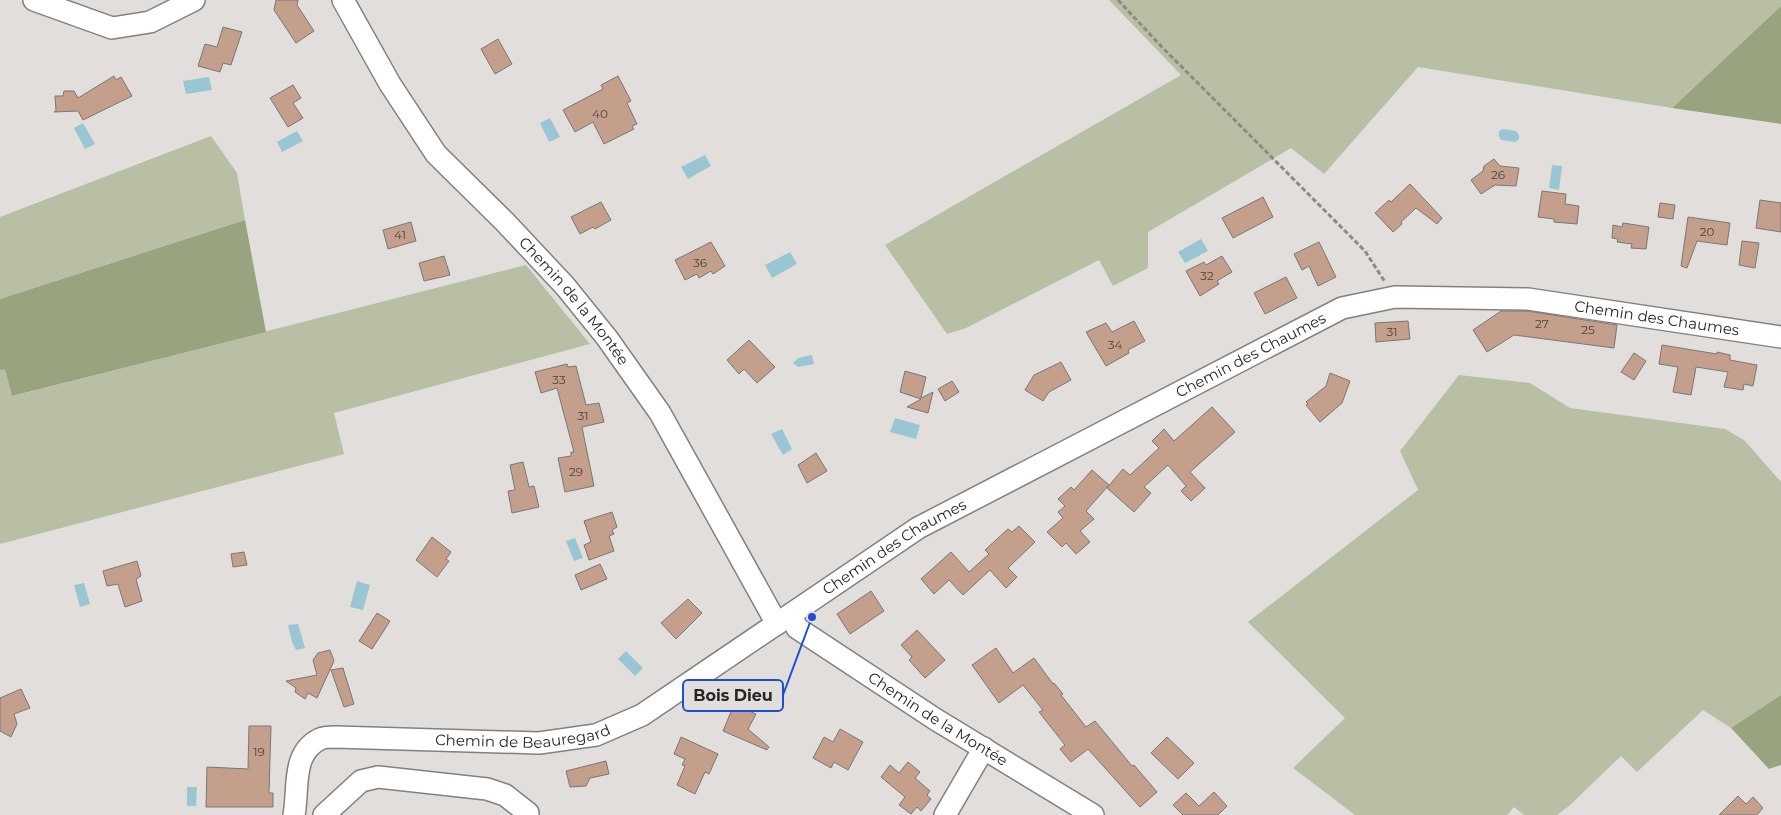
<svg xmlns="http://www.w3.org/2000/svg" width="1781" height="815" font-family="Montserrat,sans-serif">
	<rect width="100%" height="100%" fill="#e2dedc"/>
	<path fill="#b9bfa5" d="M 1109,0 L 1781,0 L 1781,6 L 1672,108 L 1418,67 L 1324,174 L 1291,148 L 1148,232 L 1148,268 L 1113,286 L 1099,260 L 966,328 L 947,334 L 885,245 L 1181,75 Z
		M 211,136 L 237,173 L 245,220 L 0,299 L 0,217 Z
		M 526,265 L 590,344 L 334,413 L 344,454 L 0,544 L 0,370 L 5,368 L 13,396 Z
		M 1459,375 L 1530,383 L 1570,408 L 1725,429 L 1744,440 L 1781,482 L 1781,695 L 1731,728 L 1703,710 L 1637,772 L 1621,756 L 1569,806 L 1557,815 L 1524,815 L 1514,807 L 1507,815 L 1355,815 L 1293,768 L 1345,718 L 1248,622 L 1418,490 L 1400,451 Z"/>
	<path fill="#9aa37f" d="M 1781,6 L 1781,124 L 1672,108 Z
		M 245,220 L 266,332 L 12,396 L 5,369 L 0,370 L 0,299 Z
		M 1781,695 L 1781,765 L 1769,769 L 1731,728 Z"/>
	<path fill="#9ac6d4" d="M 209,77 L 212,90 L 186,94 L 183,81 Z
		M 550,118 L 560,137 L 549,142 L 540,123 Z
		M 83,123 L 95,144 L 85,149 L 74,128 Z
		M 1503,129 L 1516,131 L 1519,135 L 1519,139 L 1515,142 L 1501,140 L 1499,136 L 1499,131 Z
		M 297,131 L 303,141 L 282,152 L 277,142 Z
		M 705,155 L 711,166 L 688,179 L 681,167 Z
		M 1552,165 L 1562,166 L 1559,190 L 1549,188 Z
		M 1201,239 L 1208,251 L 1185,263 L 1178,252 Z
		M 790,252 L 797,264 L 772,278 L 765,265 Z
		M 812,355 L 814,364 L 798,367 L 793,363 L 798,358 Z
		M 895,418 L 920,425 L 916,439 L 890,432 Z
		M 782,429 L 792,449 L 783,455 L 771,434 Z
		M 575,538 L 583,558 L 574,561 L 566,541 Z
		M 357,581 L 370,585 L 363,610 L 350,607 Z
		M 84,583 L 90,604 L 80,607 L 74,585 Z
		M 298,624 L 305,648 L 296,650 L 292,642 L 288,625 Z
		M 626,651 L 643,668 L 635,676 L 618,659 Z
		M 187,787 L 197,787 L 196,806 L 187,806 Z"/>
	<path fill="#c39f8c" stroke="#7a7775" d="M 276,0 L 298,0 L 297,5 L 314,31 L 296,43 L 274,10 Z
		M 223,27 L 242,32 L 231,65 L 223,63 L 220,72 L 198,66 L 205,44 L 217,47 Z
		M 498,39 L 512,64 L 495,74 L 481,49 Z
		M 114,76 L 116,80 L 121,77 L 132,96 L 83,120 L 78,111 L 54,112 L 56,111 L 55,96 L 63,96 L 64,91 L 74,91 L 78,98 Z
		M 618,76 L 631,101 L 627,103 L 637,124 L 632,126 L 634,129 L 604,144 L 593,122 L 575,132 L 563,110 L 603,89 L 601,85 Z
		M 293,85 L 301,98 L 293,103 L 303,118 L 288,127 L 270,98 Z
		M 1494,159 L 1500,166 L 1519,168 L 1516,186 L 1495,185 L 1481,194 L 1471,180 L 1483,171 L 1484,166 Z
		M 1410,184 L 1442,218 L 1437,224 L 1416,208 L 1401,222 L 1402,224 L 1393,232 L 1375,213 L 1389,200 L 1391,202 Z
		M 1542,191 L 1566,194 L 1565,204 L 1579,206 L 1577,224 L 1554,222 L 1554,219 L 1538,217 Z
		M 1263,197 L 1273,217 L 1233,238 L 1222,218 Z
		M 1760,200 L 1781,203 L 1781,232 L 1756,228 Z
		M 601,202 L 611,220 L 595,229 L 593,227 L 580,234 L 571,217 Z
		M 1660,203 L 1675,205 L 1673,219 L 1658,217 Z
		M 1688,217 L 1730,223 L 1727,245 L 1697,241 L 1687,268 L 1681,266 Z
		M 411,222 L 416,241 L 388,249 L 383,230 Z
		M 1623,223 L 1649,227 L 1646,249 L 1631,248 L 1632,244 L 1617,242 L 1618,239 L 1612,238 L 1613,225 L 1622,227 Z
		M 1742,241 L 1759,243 L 1755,268 L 1739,265 Z
		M 711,242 L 725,266 L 713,274 L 711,271 L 699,278 L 697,274 L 685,280 L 675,260 Z
		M 1319,242 L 1336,277 L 1318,286 L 1309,266 L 1302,270 L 1294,254 Z
		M 444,256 L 450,275 L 424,281 L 419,263 Z
		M 1222,256 L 1232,272 L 1217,281 L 1219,284 L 1200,296 L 1186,271 L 1204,262 L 1206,265 Z
		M 1286,277 L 1297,298 L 1265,314 L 1254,293 Z
		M 1501,311 L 1527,311 L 1617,325 L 1614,348 L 1514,335 L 1487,352 L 1473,330 Z
		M 1134,321 L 1145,341 L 1128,350 L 1129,353 L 1106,366 L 1086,332 L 1106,323 L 1112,332 Z
		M 1408,321 L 1410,339 L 1376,342 L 1375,323 Z
		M 749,340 L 775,367 L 757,383 L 744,369 L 739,374 L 727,360 Z
		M 1662,345 L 1717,354 L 1717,352 L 1730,355 L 1730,360 L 1757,365 L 1753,386 L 1744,384 L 1743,390 L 1724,387 L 1728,372 L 1696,367 L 1691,395 L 1673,392 L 1678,367 L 1659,364 Z
		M 1634,353 L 1646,361 L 1634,380 L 1621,372 Z
		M 1061,362 L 1071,380 L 1049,392 L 1043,401 L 1025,390 L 1034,375 Z
		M 567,364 L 568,367 L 576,366 L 586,405 L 599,403 L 604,422 L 582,427 L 594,486 L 565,492 L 558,458 L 571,456 L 571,452 L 574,452 L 557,388 L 541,393 L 535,372 Z
		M 905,371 L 926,377 L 921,398 L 933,392 L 928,413 L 907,407 L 921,399 L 900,392 Z
		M 1330,373 L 1350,381 L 1342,403 L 1320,422 L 1306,405 L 1308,404 L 1306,402 L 1326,386 Z
		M 952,381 L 959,392 L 945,401 L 938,389 Z
		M 1212,407 L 1235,432 L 1190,472 L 1205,488 L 1191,501 L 1181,491 L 1186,486 L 1168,465 L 1144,487 L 1151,493 L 1134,512 L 1107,488 L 1123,469 L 1130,475 L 1159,448 L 1152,441 L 1164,429 L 1174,441 Z
		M 816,453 L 827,471 L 807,483 L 798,465 Z
		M 523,462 L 529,487 L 534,486 L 539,507 L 512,513 L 508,491 L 515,490 L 510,465 Z
		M 1092,470 L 1109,485 L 1086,511 L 1094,519 L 1080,531 L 1090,542 L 1076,554 L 1066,543 L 1062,547 L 1047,532 L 1063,518 L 1058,512 L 1065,506 L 1058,499 L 1071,487 L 1074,490 Z
		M 612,512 L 617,527 L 612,530 L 614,534 L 609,536 L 614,551 L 589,560 L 584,545 L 591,542 L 584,521 Z
		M 1019,526 L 1035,542 L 1008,568 L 1017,577 L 1006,588 L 990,570 L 963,595 L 949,580 L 934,594 L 921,579 L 951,552 L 969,572 L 989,554 L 985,550 L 1008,529 L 1012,532 Z
		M 432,537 L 451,552 L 446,559 L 449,561 L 437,577 L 416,560 Z
		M 244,552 L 247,565 L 233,567 L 231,554 Z
		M 137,561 L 141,576 L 136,579 L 142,601 L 125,607 L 118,584 L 107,586 L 103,571 Z
		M 600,564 L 607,579 L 581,590 L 575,575 Z
		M 871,591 L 884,611 L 850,634 L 837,614 Z
		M 688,599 L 702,613 L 676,639 L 661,623 Z
		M 377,613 L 390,621 L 372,649 L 359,641 Z
		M 917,630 L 945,660 L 925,678 L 909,660 L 912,657 L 901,645 Z
		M 996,648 L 1013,673 L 1034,658 L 1053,684 L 1054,683 L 1063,694 L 1061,695 L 1086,727 L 1095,721 L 1132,766 L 1134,765 L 1157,792 L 1140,807 L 1088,749 L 1071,762 L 1060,749 L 1065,745 L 1039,712 L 1043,710 L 1023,685 L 999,703 L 972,665 Z
		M 330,650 L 334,661 L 317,698 L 308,693 L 305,699 L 295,692 L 296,688 L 286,681 L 317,675 L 313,660 L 318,653 Z
		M 343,668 L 354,704 L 344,707 L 331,670 Z
		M 21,689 L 30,708 L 14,714 L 17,724 L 11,737 L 0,731 L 0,698 Z
		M 733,707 L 739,710 L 740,707 L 756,714 L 748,729 L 769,747 L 767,750 L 723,731 Z
		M 249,726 L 271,726 L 269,793 L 273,793 L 273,807 L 206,807 L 207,767 L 248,769 Z
		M 840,729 L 863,742 L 848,770 L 834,762 L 831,768 L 813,758 L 824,737 L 833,742 Z
		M 681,737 L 718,754 L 709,774 L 705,772 L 695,794 L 677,785 L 685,766 L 682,765 L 685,759 L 674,754 Z
		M 1167,737 L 1194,763 L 1178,779 L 1151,753 Z
		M 606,761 L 609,774 L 590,778 L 586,786 L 570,787 L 566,771 Z
		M 908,762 L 920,772 L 915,778 L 930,791 L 927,795 L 931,799 L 921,811 L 917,807 L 911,814 L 899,805 L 905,797 L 881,777 L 890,765 L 899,773 Z
		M 1214,792 L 1227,806 L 1218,815 L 1183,815 L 1173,805 L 1186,793 L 1199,806 Z
		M 1738,796 L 1746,804 L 1753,797 L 1763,808 L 1757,815 L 1719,815 Z"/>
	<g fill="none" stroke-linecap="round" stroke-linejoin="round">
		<defs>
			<g id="minor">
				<path d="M 34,0 L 112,28 L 150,22 L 194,0"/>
				<path id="s1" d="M 343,0 L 390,84 L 436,154 L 505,222 L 565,286 L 607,338 L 660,413 L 777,624"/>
				<path id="s2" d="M 791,615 L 797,628 L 935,719 L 1093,815"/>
				<path id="s3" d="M 294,815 C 299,789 291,753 320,739 C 324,737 331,737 336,737 L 539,743 L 596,735 L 642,715 L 918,528 L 1342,308 L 1395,297 L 1528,299 L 1781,337"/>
				<path d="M 324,815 L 361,781 L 378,777 L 487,789 L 505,795 L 528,813"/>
				<path d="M 945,815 L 984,748"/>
			</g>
		</defs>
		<use href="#minor" stroke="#83807e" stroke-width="24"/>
		<path stroke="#8d8a88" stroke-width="3" stroke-dasharray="5 2.5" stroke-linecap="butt" d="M 1118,0 L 1161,46 L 1365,251 L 1385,282"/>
		<use href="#minor" stroke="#fff" stroke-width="21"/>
	</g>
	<g text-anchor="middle" stroke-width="4" stroke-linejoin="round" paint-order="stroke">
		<g font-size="12" fill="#4e443f">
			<text x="600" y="118">40</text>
			<text x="1498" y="179">26</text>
			<text x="1707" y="236">20</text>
			<text x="400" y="239">41</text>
			<text x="700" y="267">36</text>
			<text x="1207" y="280">32</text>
			<text x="1542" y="328">27</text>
			<text x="1588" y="334">25</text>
			<text x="1392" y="336">31</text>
			<text x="1115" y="349">34</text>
			<text x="559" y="384">33</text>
			<text x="583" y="420">31</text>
			<text x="576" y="476">29</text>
			<text x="259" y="756">19</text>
		</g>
		<g font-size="15" fill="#272625" stroke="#e2dedc">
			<text dy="5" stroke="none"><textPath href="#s1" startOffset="382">Chemin de la Montée</textPath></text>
			<text dy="5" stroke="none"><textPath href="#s3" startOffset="1540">Chemin des Chaumes</textPath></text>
			<text dy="5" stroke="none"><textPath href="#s3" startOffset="1120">Chemin des Chaumes</textPath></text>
			<text dy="5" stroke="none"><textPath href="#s3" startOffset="715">Chemin des Chaumes</textPath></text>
			<text dy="5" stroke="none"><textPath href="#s2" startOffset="182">Chemin de la Montée</textPath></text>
			<text dy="5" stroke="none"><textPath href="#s3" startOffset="288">Chemin de Beauregard</textPath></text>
		</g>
	</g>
	<path fill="none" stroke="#1d4ed8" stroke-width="2" d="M812 617L783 695"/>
	<circle fill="#1d4ed8" stroke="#e2dedc" stroke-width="2" cx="812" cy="617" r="5"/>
	<rect fill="#e2dedc" stroke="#1d4ed8" stroke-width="2" x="683" y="680" width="100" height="31" rx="5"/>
	<g font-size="16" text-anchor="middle" font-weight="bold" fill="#272625">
		<text x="733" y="701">Bois Dieu</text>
	</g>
</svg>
